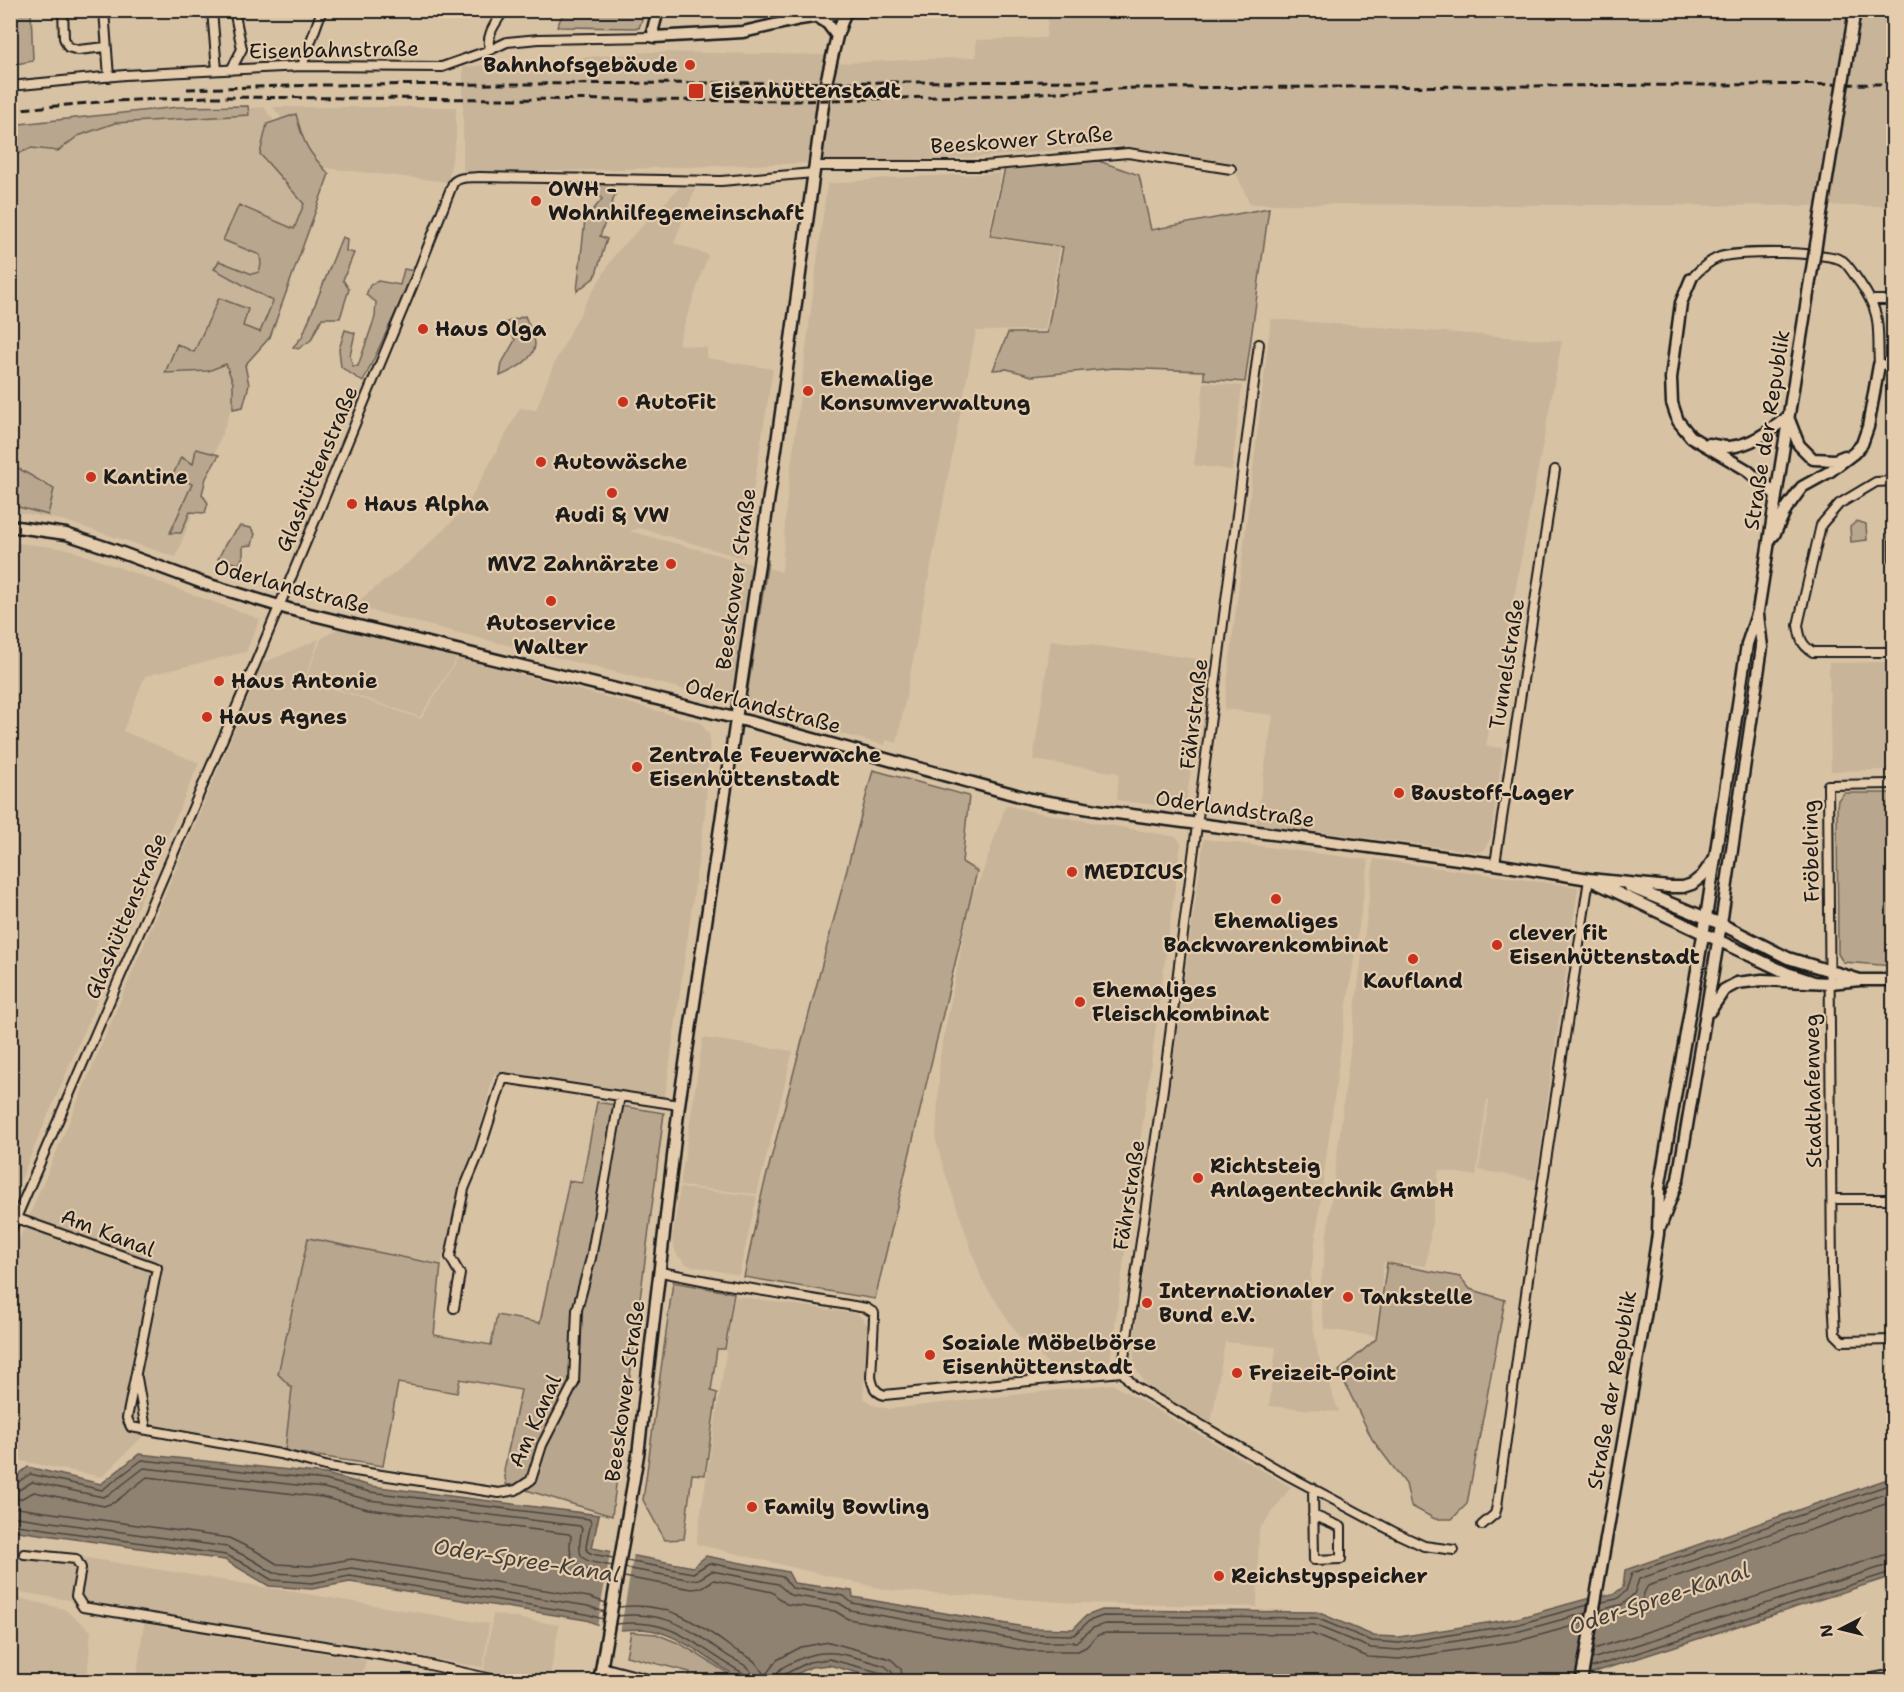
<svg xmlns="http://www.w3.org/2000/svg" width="1904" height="1692" font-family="'Shantell Sans',sans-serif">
	<rect width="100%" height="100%" fill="#d8c2a4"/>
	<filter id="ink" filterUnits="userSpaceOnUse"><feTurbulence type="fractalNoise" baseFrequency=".0167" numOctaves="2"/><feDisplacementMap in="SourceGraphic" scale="12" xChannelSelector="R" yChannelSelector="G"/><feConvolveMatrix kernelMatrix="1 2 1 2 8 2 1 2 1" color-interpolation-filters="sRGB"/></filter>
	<g filter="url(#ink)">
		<path fill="#c8b499" d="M 1266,15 L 1893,15 L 1893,206 L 1250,204 L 1232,164 L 1109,145 L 969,158 L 463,174 L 463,67 L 648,52 L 824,55 L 839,63 L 976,57 L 976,40 L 1046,38 L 1048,19 Z
			M 264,107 L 316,182 L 176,557 L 62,520 L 11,511 L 10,134 Z
			M 273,107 L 456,107 L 456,138 L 448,182 L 318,167 Z
			M 1001,173 L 988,237 L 1060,248 L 1045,330 L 976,331 L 897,743 L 886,740 L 885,745 L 770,716 L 770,711 L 356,607 L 362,598 L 414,558 L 465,509 L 520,408 L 536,410 L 553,366 L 585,304 L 616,253 L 680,187 L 695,189 L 674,243 L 708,255 L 678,344 L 707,348 L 707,358 L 773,369 L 742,558 L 640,528 L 629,531 L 782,572 L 786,506 L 827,184 L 888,178 Z
			M 1271,319 L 1562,341 L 1486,746 L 1503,748 L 1491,837 L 1485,849 L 1479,852 L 1256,824 L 1273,715 L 1224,709 Z
			M 1204,382 L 1242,386 L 1232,470 L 1194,465 Z
			M 11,542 L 68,549 L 260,619 L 246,652 L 145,676 L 123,731 L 199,763 L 11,1202 Z
			M 342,626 L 458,656 L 420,717 L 306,678 L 321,639 Z
			M 319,639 L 305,679 L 421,719 L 458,658 L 700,722 L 710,736 L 705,814 L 665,1097 L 494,1073 L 474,1151 L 459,1188 L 441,1265 L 308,1239 L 285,1451 L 153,1426 L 102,1477 L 11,1459 L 11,1259 L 263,663 Z
			M 1051,640 L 1207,660 L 1197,733 L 1189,732 L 1187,747 L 1194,748 L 1186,803 L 1179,808 L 1117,800 L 1119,773 L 1033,760 Z
			M 1893,662 L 1893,770 L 1831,771 L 1829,663 Z
			M 1006,805 L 1035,812 L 1177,837 L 1181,844 L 1110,1362 L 1054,1369 L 1018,1335 L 982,1280 L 944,1170 L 936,1141 L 940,1056 L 971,898 L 983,871 Z
			M 1204,839 L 1369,860 L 1343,1031 L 1311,1273 L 1310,1306 L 1318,1355 L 1339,1412 L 1269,1406 L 1276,1347 L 1225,1342 L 1211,1424 L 1174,1404 L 1145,1384 L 1134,1365 L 1134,1339 Z
			M 1374,859 L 1578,887 L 1536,1180 L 1479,1170 L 1489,1100 L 1487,1099 L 1476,1176 L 1439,1170 L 1426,1266 L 1384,1262 L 1375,1336 L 1324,1329 L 1320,1290 Z
			M 703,1038 L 793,1051 L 757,1194 L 680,1186 Z
			M 680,1188 L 757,1196 L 739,1275 L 687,1265 L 677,1255 L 672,1240 Z
			M 735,1296 L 858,1314 L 868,1326 L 863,1398 L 873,1405 L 890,1409 L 1112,1384 L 1291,1487 L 1259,1530 L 1257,1607 L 1077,1603 L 887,1590 L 696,1544 Z
			M 21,1547 L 489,1624 L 483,1667 L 13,1591 Z
			M 11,1596 L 64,1609 L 91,1631 L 87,1681 L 11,1681 Z
			M 493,1614 L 559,1625 L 549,1681 L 516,1681 L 484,1672 Z
			M 144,1624 L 366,1660 L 361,1681 L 136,1681 Z"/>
		<path fill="#b9a68e" stroke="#6a6155" stroke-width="1.5" d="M 11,10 L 31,11 L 33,61 L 11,65 Z
			M 564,11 L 564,10 L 645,11 L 639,28 L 557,27 Z
			M 248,106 L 249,115 L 115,123 L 78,136 L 58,151 L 31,148 L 11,157 L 11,125 L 178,107 Z
			M 296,114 C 303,143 308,152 329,174 L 270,337 L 245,365 L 249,385 L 243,407 L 233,409 L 233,383 L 226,364 L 208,371 L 165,373 L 177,344 L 194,352 L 219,298 L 248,309 L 243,326 L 260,332 L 273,301 L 214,269 L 219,261 L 252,274 L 259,272 L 261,265 L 260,255 L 223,240 L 239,205 L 294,229 L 304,204 L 260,154 L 267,124 Z
			M 1096,160 L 1139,175 L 1151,230 L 1269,208 L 1245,382 L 1204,379 L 1204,371 L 1114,368 L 1032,376 L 1007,369 L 993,370 L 1008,333 L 1047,333 L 1063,247 L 990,236 L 1005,168 Z
			M 597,184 L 613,186 L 616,192 L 600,236 L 607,239 L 595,277 L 577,291 L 585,220 L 602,199 L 595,191 Z
			M 342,237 L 347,239 L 346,251 L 354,253 L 343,280 L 349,289 L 340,318 L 322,318 L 311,340 L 298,349 L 293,347 L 302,337 Z
			M 404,269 L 415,271 L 363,382 L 341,367 L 339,349 L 345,330 L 355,333 L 350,356 L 353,366 L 358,366 L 375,317 L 376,302 L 366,295 L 370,285 L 378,281 L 400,285 Z
			M 525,316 C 528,324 535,336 535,344 C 535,360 513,370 500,376 L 502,363 L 515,340 L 505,323 Z
			M 196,449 L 219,455 L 206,478 L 202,494 L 208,503 L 205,513 L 190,512 L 181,533 L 170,533 L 192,484 L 173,475 L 181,457 L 193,464 Z
			M 11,464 L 54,489 L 48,515 L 11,505 Z
			M 1857,521 L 1866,524 L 1867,540 L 1851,542 L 1850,527 Z
			M 240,526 L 251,528 L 255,534 L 252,545 L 243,546 L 243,556 L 239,564 L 218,559 L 226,543 Z
			M 765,560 L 768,560 L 748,688 L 745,686 Z
			M 873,770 L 969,796 L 962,862 L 977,871 L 875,1299 L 744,1277 L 762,1193 Z
			M 1844,793 L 1893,793 L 1893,966 L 1843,962 L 1838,954 L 1837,807 L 1838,800 Z
			M 597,1102 L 664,1113 L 612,1516 L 506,1484 L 504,1470 L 521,1390 L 460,1379 L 457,1393 L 398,1383 L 383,1466 L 285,1451 L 292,1388 L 278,1374 L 308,1238 L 441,1265 L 434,1335 L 491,1345 L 497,1315 L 540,1323 L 569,1181 L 582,1183 Z
			M 1387,1263 L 1460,1277 L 1470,1289 L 1505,1300 L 1467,1504 L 1452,1519 L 1435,1519 L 1411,1506 L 1406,1484 L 1372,1439 L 1339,1371 L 1376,1339 Z
			M 673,1282 L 734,1293 L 725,1349 L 717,1349 L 711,1391 L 717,1393 L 705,1475 L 692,1474 L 684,1539 L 665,1540 L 643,1500 Z
			M 631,1632 L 656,1634 L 681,1644 L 737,1679 L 737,1681 L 688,1681 L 690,1672 L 626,1656 Z"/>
		<path fill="#908271" stroke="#62594f" stroke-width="1.5" d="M 139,1454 L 326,1474 L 371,1486 L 599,1515 L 592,1548 L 693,1567 L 706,1556 L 788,1572 L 794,1583 L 852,1591 L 853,1597 L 1030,1628 L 1073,1629 L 1086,1616 L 1102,1610 L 1317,1612 L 1374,1636 L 1399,1637 L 1518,1618 L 1590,1598 L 1614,1594 L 1623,1587 L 1625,1570 L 1893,1477 L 1893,1576 L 1567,1681 L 891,1682 L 829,1665 L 811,1667 L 783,1681 L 740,1681 L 740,1678 C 712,1663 689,1641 659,1632 C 645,1627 631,1630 617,1630 C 607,1630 595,1623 586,1620 L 350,1582 L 312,1589 L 269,1586 L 225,1560 L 11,1530 L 10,1476 L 15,1477 L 28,1467 L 101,1484 Z"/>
		<path fill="#d8c2a4" d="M 611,1549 L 634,1553 L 620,1633 L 614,1633 L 597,1627 Z"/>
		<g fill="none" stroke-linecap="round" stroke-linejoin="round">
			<path stroke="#4a453e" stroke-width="1.5" d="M 10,1482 L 17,1483 L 30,1474 L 102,1490 L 142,1460 L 325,1480 L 370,1492 L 589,1519 L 591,1522 L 586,1546 L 587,1551 L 592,1554 L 613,1558
				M 10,1490 L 19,1490 L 32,1482 L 103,1497 L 110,1494 L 144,1468 L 324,1488 L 369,1500 L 580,1526 L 582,1529 C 575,1562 582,1560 612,1566
				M 10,1499 L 20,1499 L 34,1492 L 104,1506 L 115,1502 L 147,1477 L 322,1497 L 368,1509 L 569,1534 L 571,1536 C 565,1568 585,1570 611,1575
				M 10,1507 L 229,1538 L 256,1551 L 277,1564 L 311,1566 L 352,1559 L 589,1597 L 606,1603
				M 10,1516 L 227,1547 L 253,1560 L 274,1573 L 311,1575 L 351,1568 L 588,1606 L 604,1612
				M 10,1524 L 226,1555 L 249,1566 L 272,1580 L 312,1583 L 350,1576 L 586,1614 L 603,1619
				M 627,1561 L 693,1573 L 709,1563 L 783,1577 L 792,1588 L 844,1596 L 852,1603 L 1029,1634 L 1074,1635 L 1089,1621 L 1103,1616 L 1316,1618 L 1372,1641 L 1399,1643 L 1519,1624 L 1588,1605
				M 625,1568 L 692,1580 L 699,1579 L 712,1571 L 778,1584 L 790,1595 L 839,1603 L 850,1610 L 1030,1642 L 1076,1642 L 1093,1628 L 1105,1624 L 1314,1625 L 1371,1648 L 1399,1650 L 1520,1631 L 1586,1613
				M 624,1577 L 692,1589 L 701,1588 L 714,1580 L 772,1592 L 786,1604 L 835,1611 L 848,1619 L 1029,1651 L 1078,1651 L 1086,1647 L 1098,1635 L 1106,1633 L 1312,1634 L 1368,1657 L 1399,1659 L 1522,1640 L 1584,1623
				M 1602,1602 L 1617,1599 L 1626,1591 L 1632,1573 L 1894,1483
				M 619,1607 C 665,1601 694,1620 729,1646 C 737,1652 749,1655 756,1663 C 759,1666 761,1671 764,1674 L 767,1673 L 777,1660 L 801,1647 L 829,1642 L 891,1659 L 901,1669 L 903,1682
				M 1601,1610 L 1623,1604 L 1634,1594 L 1639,1579 L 1894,1491
				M 617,1616 C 666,1610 688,1628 725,1654 C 737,1663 753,1664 754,1682
				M 1599,1619 C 1615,1616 1632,1614 1642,1599 C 1644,1594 1645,1589 1648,1586 L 1894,1501
				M 616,1624 C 676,1617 695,1647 743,1673 L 746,1682
				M 1594,1649 L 1884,1555 L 1894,1554
				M 1592,1659 L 1894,1563
				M 1590,1668 L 1894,1571
				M 775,1682 C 776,1669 783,1667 793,1662 C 827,1644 851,1656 885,1666 L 892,1672 L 894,1682
				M 783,1682 L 785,1674 L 809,1662 L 829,1659 L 882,1673 L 886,1677 L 887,1682"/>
			<defs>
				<path id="street" d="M 63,10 L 64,38 L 68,47 L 78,50 L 106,47
					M 104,10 L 109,77
					M 212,10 L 217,70
					M 846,12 L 907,10
					M 490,50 C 485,35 496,23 504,10
					M 302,66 L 322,10
					M 231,70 L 242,49 L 234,10
					M 10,86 L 125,75 L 302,66 L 442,67 L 490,50 L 507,42 L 539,39 L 654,37
					M 815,166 L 984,166 L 1128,153 L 1231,169
					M 1691,279 C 1699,270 1709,261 1720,257 C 1737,251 1829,251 1843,261 C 1849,266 1855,276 1860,283 C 1883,316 1877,327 1879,365 L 1894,364
					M 1872,300 L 1894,300
					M 1259,344 L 1163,1089 L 1122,1372 L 1134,1386 L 1289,1476 L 1396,1533 L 1424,1546 L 1454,1550
					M 1893,481 L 1894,450
					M 1894,560 L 1893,481 L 1876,482 L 1839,504 L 1821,525 L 1798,625 C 1800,638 1801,645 1813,652 L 1894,652
					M 1894,784 L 1828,785 L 1832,1275 L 1835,1334 L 1842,1341 L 1894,1340
					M 1495,864 L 1555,470
					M 1832,1199 L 1890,1199 L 1894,1197
					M 16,1218 L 157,1268 L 127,1418 L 131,1427 L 280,1454 L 329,1467 L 499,1493 L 516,1490 L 531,1480 L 542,1445 L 574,1383 L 577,1310 L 591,1258 L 620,1096
					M 10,1232 L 256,662 L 412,287 L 453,183 C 459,176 470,178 479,177 L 721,181 L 814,173
					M 661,1272 L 722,1284 L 866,1308 L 874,1313 L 874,1318 L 871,1377 C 873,1387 875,1392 884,1395 L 1122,1372
					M 454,1308 L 460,1274 L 450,1257 L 464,1189 L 479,1153 L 503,1078 L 679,1105
					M 137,1378 L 146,1429
					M 1313,1488 L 1314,1560 L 1341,1559 L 1341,1527 L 1313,1515
					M 1482,1525 L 1495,1514 L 1497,1506 L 1528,1279 L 1589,879
					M 24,1554 L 76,1559 L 81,1568 L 76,1596 L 83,1607 L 399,1658 L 505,1682
					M 602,1667 L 660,1682
					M 1852,1682 L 1894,1674"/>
				<path id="secondary" d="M 658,10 L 653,29 L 654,37 L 743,32 L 800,19 L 846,12
					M 817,16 L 828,24 L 837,36
					M 1691,279 L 1681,303 L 1671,378 L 1672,403 L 1678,421 L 1691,437 L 1747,470 L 1776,495
					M 1788,417 L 1799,445 L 1813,459 L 1835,460 L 1845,456
					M 1709,444 C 1715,445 1722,447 1728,447 C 1751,446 1771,430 1788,417
					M 10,526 L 66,534 L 114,550 L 203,583 L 289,609 L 755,723 L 1031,799 L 1102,811 L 1495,864 L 1589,879 L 1669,887 L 1683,887 L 1692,884 L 1702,876 L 1714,859
					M 1774,535 L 1786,509 L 1802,487 L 1829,472 L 1854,453 L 1862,444 L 1868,427 L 1879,365
					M 1595,882 L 1787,973 L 1814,982
					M 1630,887 L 1721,924 L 1788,958 L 1860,980
					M 1710,1011 L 1724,990 L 1737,983 L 1762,980 L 1830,983 L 1860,980 L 1894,980
					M 1661,1225 L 1678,1179 L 1721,924 L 1762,647 L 1758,615
					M 599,1682 L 638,1455 L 679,1105 L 777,442 L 826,83 L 837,36 L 846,10
					M 1581,1682 L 1646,1311 L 1658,1234 L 1659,1189 L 1706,918 L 1747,644 L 1758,611 L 1809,287"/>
			</defs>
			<use href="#street" stroke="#1c1c1c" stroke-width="12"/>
			<use href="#secondary" stroke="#1c1c1c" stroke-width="15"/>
			<use href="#street" stroke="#e4ccad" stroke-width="8"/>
			<use href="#secondary" stroke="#e4ccad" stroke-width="10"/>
			<path stroke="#1c1c1c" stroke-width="3" stroke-dasharray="9 4.5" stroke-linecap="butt" d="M 187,89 L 320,85 L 1099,81
				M 10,110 L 112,101 L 208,97 L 797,101 L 1002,95 L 1135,88 L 1894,84"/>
			<defs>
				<path id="secondary-bridge" d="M 1809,287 L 1855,10"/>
			</defs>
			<use href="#secondary-bridge" stroke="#1c1c1c" stroke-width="15" stroke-linecap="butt"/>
			<use href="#secondary-bridge" stroke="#e4ccad" stroke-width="10"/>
		</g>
	</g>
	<g fill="#c8321e" stroke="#e4ccad" stroke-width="2">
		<circle cx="690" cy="65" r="6"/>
		<rect x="688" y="83" width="16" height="16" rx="3"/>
		<circle cx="536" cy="201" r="6"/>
		<circle cx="423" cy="329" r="6"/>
		<circle cx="808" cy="391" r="6"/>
		<circle cx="623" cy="402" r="6"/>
		<circle cx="541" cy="462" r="6"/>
		<circle cx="91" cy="477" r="6"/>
		<circle cx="612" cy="493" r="6"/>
		<circle cx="352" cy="504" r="6"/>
		<circle cx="671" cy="564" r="6"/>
		<circle cx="551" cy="601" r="6"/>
		<circle cx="219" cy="681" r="6"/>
		<circle cx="207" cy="717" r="6"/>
		<circle cx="637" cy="767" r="6"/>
		<circle cx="1399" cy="793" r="6"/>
		<circle cx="1072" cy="872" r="6"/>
		<circle cx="1276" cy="899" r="6"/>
		<circle cx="1497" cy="945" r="6"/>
		<circle cx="1413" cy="959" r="6"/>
		<circle cx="1080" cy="1002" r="6"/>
		<circle cx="1198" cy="1178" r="6"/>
		<circle cx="1348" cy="1297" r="6"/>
		<circle cx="1147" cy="1303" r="6"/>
		<circle cx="930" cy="1355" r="6"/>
		<circle cx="1237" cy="1373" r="6"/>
		<circle cx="752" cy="1507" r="6"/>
		<circle cx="1219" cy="1576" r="6"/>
	</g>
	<g text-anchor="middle" stroke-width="4.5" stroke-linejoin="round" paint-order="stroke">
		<g font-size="21" fill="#1c1c1c" stroke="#e4ccad">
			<text transform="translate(334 50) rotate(-1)" y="7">Eisenbahnstraße</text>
			<text transform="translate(1022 140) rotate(-4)" y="7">Beeskower Straße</text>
			<text transform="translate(1767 430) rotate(-81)" y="7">Straße der Republik</text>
			<text transform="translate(317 469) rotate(-67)" y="7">Glashüttenstraße</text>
			<text transform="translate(736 579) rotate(-82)" y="7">Beeskower Straße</text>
			<text transform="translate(292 587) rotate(15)" y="7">Oderlandstraße</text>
			<text transform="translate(1507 664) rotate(-81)" y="7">Tunnelstraße</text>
			<text transform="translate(763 706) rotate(15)" y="7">Oderlandstraße</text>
			<text transform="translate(1194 714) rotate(-83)" y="7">Fährstraße</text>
			<text transform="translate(1235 809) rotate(8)" y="7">Oderlandstraße</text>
			<text transform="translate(1811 851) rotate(-91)" y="7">Fröbelring</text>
			<text transform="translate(126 916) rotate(-67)" y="7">Glashüttenstraße</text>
			<text transform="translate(1813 1091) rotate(-91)" y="7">Stadthafenweg</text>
			<text transform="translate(1129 1195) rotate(-81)" y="7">Fährstraße</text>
			<text transform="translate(108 1233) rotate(21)" y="7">Am Kanal</text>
			<text transform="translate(1612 1390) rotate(-80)" y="7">Straße der Republik</text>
			<text transform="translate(625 1391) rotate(-82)" y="7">Beeskower Straße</text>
			<text transform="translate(535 1421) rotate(-66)" y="7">Am Kanal</text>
		</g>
		<g font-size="21" font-weight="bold" fill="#1c1c1c" stroke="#e4ccad" text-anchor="start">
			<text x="678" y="72" text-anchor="end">Bahnhofsgebäude</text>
			<text x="710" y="98">Eisenhüttenstadt</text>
			<text x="548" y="196">OWH -<tspan x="548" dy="24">Wohnhilfegemeinschaft</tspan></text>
			<text x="435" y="336">Haus Olga</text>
			<text x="820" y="386">Ehemalige<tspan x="820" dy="24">Konsumverwaltung</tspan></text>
			<text x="635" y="409">AutoFit</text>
			<text x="553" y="469">Autowäsche</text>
			<text x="103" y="484">Kantine</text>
			<text x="364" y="511">Haus Alpha</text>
			<text x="612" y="522" text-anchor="middle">Audi &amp; VW</text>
			<text x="659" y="571" text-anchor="end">MVZ Zahnärzte</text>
			<text x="551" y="630" text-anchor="middle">Autoservice<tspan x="551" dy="24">Walter</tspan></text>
			<text x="231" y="688">Haus Antonie</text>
			<text x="219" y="724">Haus Agnes</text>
			<text x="649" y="762">Zentrale Feuerwache<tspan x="649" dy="24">Eisenhüttenstadt</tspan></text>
			<text x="1411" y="800">Baustoff-Lager</text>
			<text x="1084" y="879">MEDICUS</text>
			<text x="1276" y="928" text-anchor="middle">Ehemaliges<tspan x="1276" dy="24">Backwarenkombinat</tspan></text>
			<text x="1509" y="940">clever fit<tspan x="1509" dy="24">Eisenhüttenstadt</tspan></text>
			<text x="1413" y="988" text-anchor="middle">Kaufland</text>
			<text x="1092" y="997">Ehemaliges<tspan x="1092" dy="24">Fleischkombinat</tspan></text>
			<text x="1210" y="1173">Richtsteig<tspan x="1210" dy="24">Anlagentechnik GmbH</tspan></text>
			<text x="1159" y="1298">Internationaler<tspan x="1159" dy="24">Bund e.V.</tspan></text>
			<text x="1360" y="1304">Tankstelle</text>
			<text x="942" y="1350">Soziale Möbelbörse<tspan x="942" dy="24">Eisenhüttenstadt</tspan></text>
			<text x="1249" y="1380">Freizeit-Point</text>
			<text x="764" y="1514">Family Bowling</text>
			<text x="1231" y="1583">Reichstypspeicher</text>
		</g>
		<g font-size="22" font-style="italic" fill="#45403a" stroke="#e4ccad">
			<text transform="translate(527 1560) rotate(9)" y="8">Oder-Spree-Kanal</text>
			<text transform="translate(1659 1598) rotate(-18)" y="8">Oder-Spree-Kanal</text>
		</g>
	</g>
	<rect width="1904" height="1692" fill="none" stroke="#e4ccad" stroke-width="36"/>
	<rect x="18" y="18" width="1868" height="1656" fill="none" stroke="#1c1c1c" stroke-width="2" filter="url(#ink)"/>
	<g transform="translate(1841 1629) rotate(263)" stroke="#e4ccad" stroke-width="4.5" paint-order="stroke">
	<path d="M0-4.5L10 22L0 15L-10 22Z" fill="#1c1c1c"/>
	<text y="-9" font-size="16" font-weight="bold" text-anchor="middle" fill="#1c1c1c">N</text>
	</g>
</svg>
